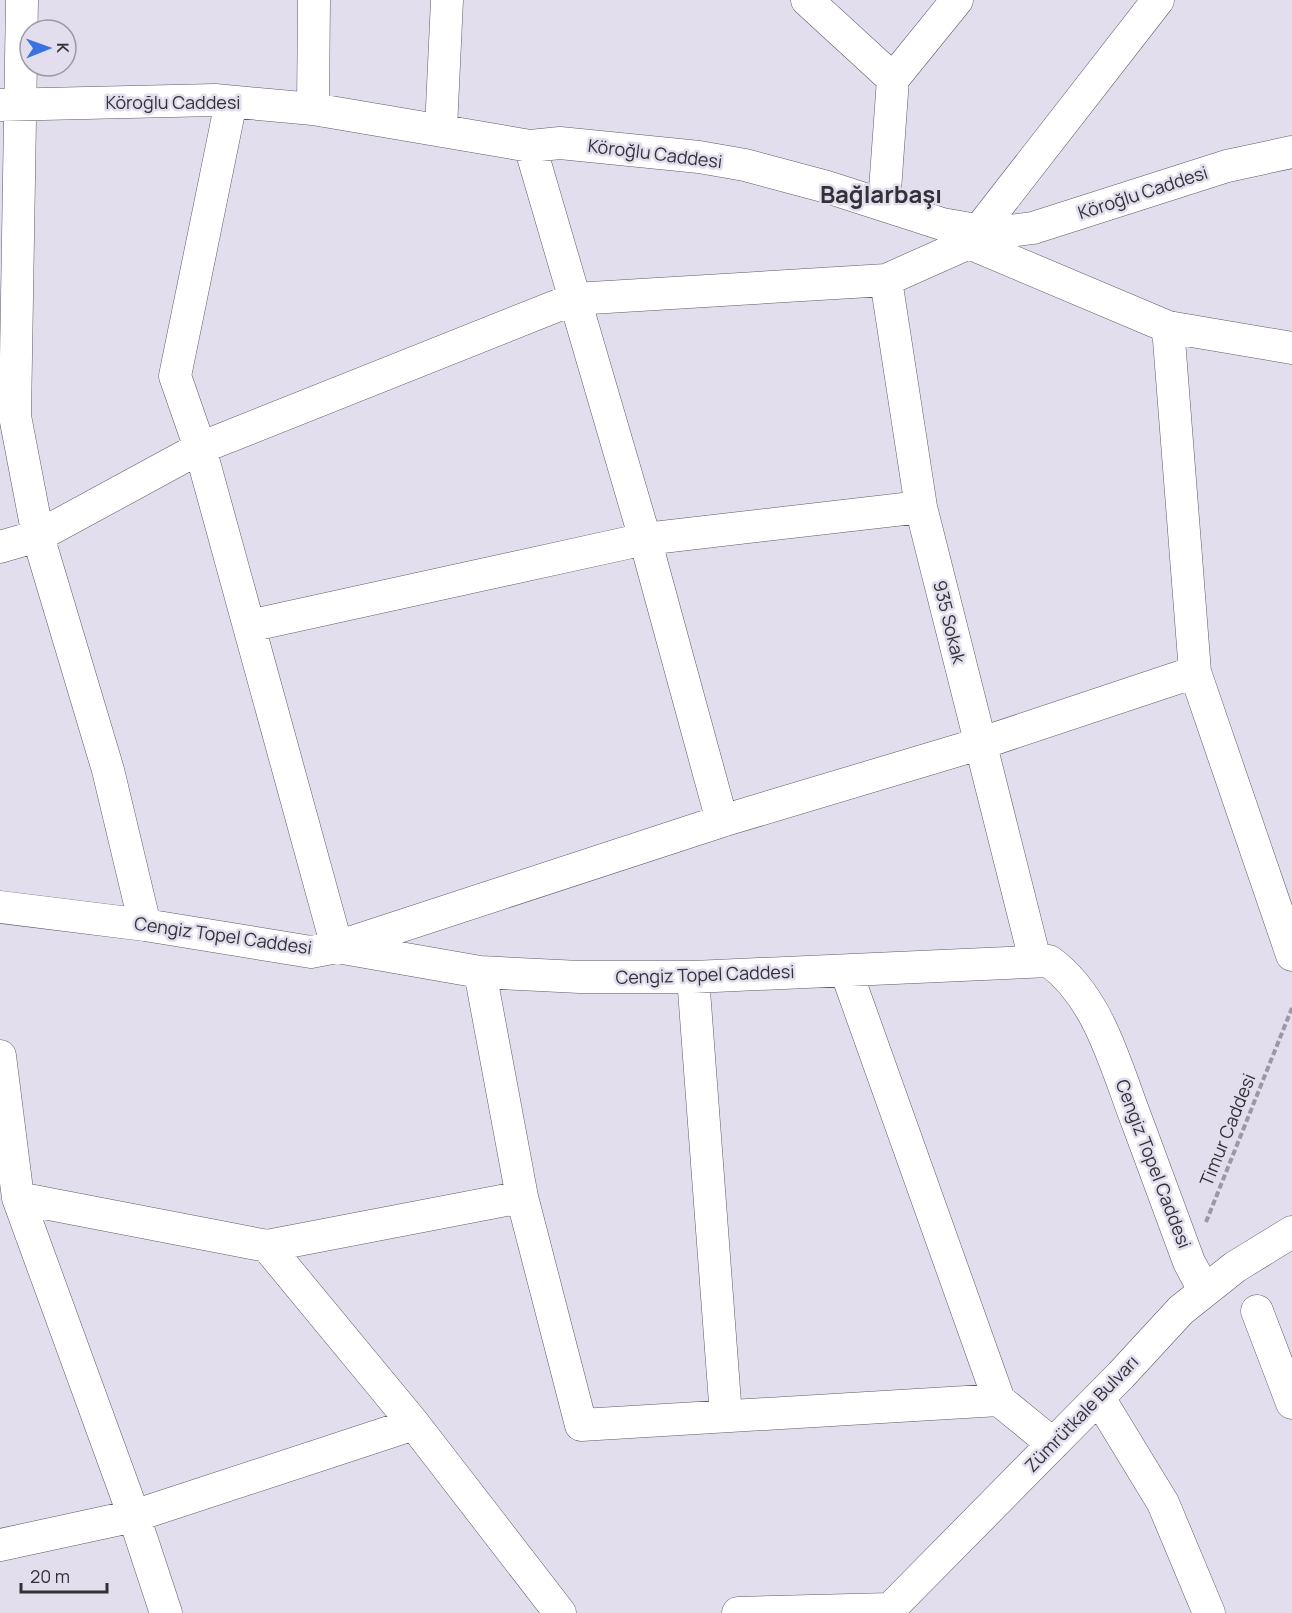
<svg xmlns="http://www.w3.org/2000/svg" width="1292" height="1613" font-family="Manrope,sans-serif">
	<rect width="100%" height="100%" fill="#e2deed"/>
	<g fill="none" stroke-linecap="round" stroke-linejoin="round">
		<defs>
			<path id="minor" d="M 22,0 L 15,416 L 38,536 L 108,770 L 145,925
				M 807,0 L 893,79
				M 231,102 L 175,376 L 200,448 L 337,947 L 722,821 L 979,744 L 1195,672
				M 0,105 L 215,100 L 313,109 L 530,146 L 560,143 L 699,157 L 745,165 L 827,187 L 942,224 L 994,233 L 1033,228 L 1227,166 L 1292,152
				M 313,109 L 314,0
				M 441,129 L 447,0
				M 530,146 L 645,539 L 722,821
				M 884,204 L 893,79 L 957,0
				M 969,243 L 1168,327 L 1292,348
				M 886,280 L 921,507 L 1035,960
				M 1168,327 L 1195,672 L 1292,955
				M 0,547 L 38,536 L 200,448 L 574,299 L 886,280 L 969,243 L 1158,0
				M 249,626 L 645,539 L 921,507
				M 0,907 L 145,925 L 311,952 L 337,947 L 480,972 L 580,977 L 693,977 L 1049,961 C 1100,998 1116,1068 1138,1124 C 1155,1170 1172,1216 1189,1262 L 1204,1290
				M 846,971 L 999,1400
				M 480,972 L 522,1197 L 581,1425 L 999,1400 L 1053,1444
				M 693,977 L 726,1416
				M 0,1056 L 18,1198 L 134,1516 L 166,1613
				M 18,1198 L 267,1246 L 522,1197
				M 267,1246 L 414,1424 L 560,1613
				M 1257,1311 L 1292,1403
				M 1099,1398 L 1163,1503 L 1209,1613
				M 0,1545 L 134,1516 L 414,1424
				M 738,1613 L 890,1609 L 892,1613
				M 886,1613 L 1121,1375 L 1181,1310 L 1235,1267 L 1292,1232"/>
		</defs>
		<use href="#minor" stroke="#5d5a66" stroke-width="33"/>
		<path stroke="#9b98a3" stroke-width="4" stroke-dasharray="6 3" stroke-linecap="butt" d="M 1206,1222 L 1292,1008"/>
		<use href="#minor" stroke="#fff" stroke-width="32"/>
	</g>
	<g text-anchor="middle" stroke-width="5" stroke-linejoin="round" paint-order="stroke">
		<g font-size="18" fill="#333137" stroke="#e2deed">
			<text x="173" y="109">Köroğlu Caddesi</text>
			<text transform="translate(655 154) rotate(7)" y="6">Köroğlu Caddesi</text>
			<text transform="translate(1143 193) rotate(-18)" y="6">Köroğlu Caddesi</text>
			<text transform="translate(949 622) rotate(76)" y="6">935 Sokak</text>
			<text transform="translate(223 936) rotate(8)" y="6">Cengiz Topel Caddesi</text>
			<text transform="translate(705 975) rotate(-2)" y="6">Cengiz Topel Caddesi</text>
			<text transform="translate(1228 1130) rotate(-68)" y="6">Timur Caddesi</text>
			<text transform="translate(1153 1164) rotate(69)" y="6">Cengiz Topel Caddesi</text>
			<text transform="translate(1082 1414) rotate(-46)" y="6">Zümrütkale Bulvarı</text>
		</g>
		<g font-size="24" font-weight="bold" fill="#333137" stroke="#e2deed">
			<text x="881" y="203">Bağlarbaşı</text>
		</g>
	</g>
	<g transform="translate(48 48) rotate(89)"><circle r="28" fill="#e2deed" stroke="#9c99a4" stroke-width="1.5"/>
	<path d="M0-4.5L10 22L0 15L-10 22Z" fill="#3a72e2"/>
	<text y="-9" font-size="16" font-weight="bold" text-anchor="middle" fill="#333137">K</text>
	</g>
	<path d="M21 1583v9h86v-9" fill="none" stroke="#333137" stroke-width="3"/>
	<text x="30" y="1583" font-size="18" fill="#333137" stroke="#e2deed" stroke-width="4.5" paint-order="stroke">20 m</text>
</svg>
